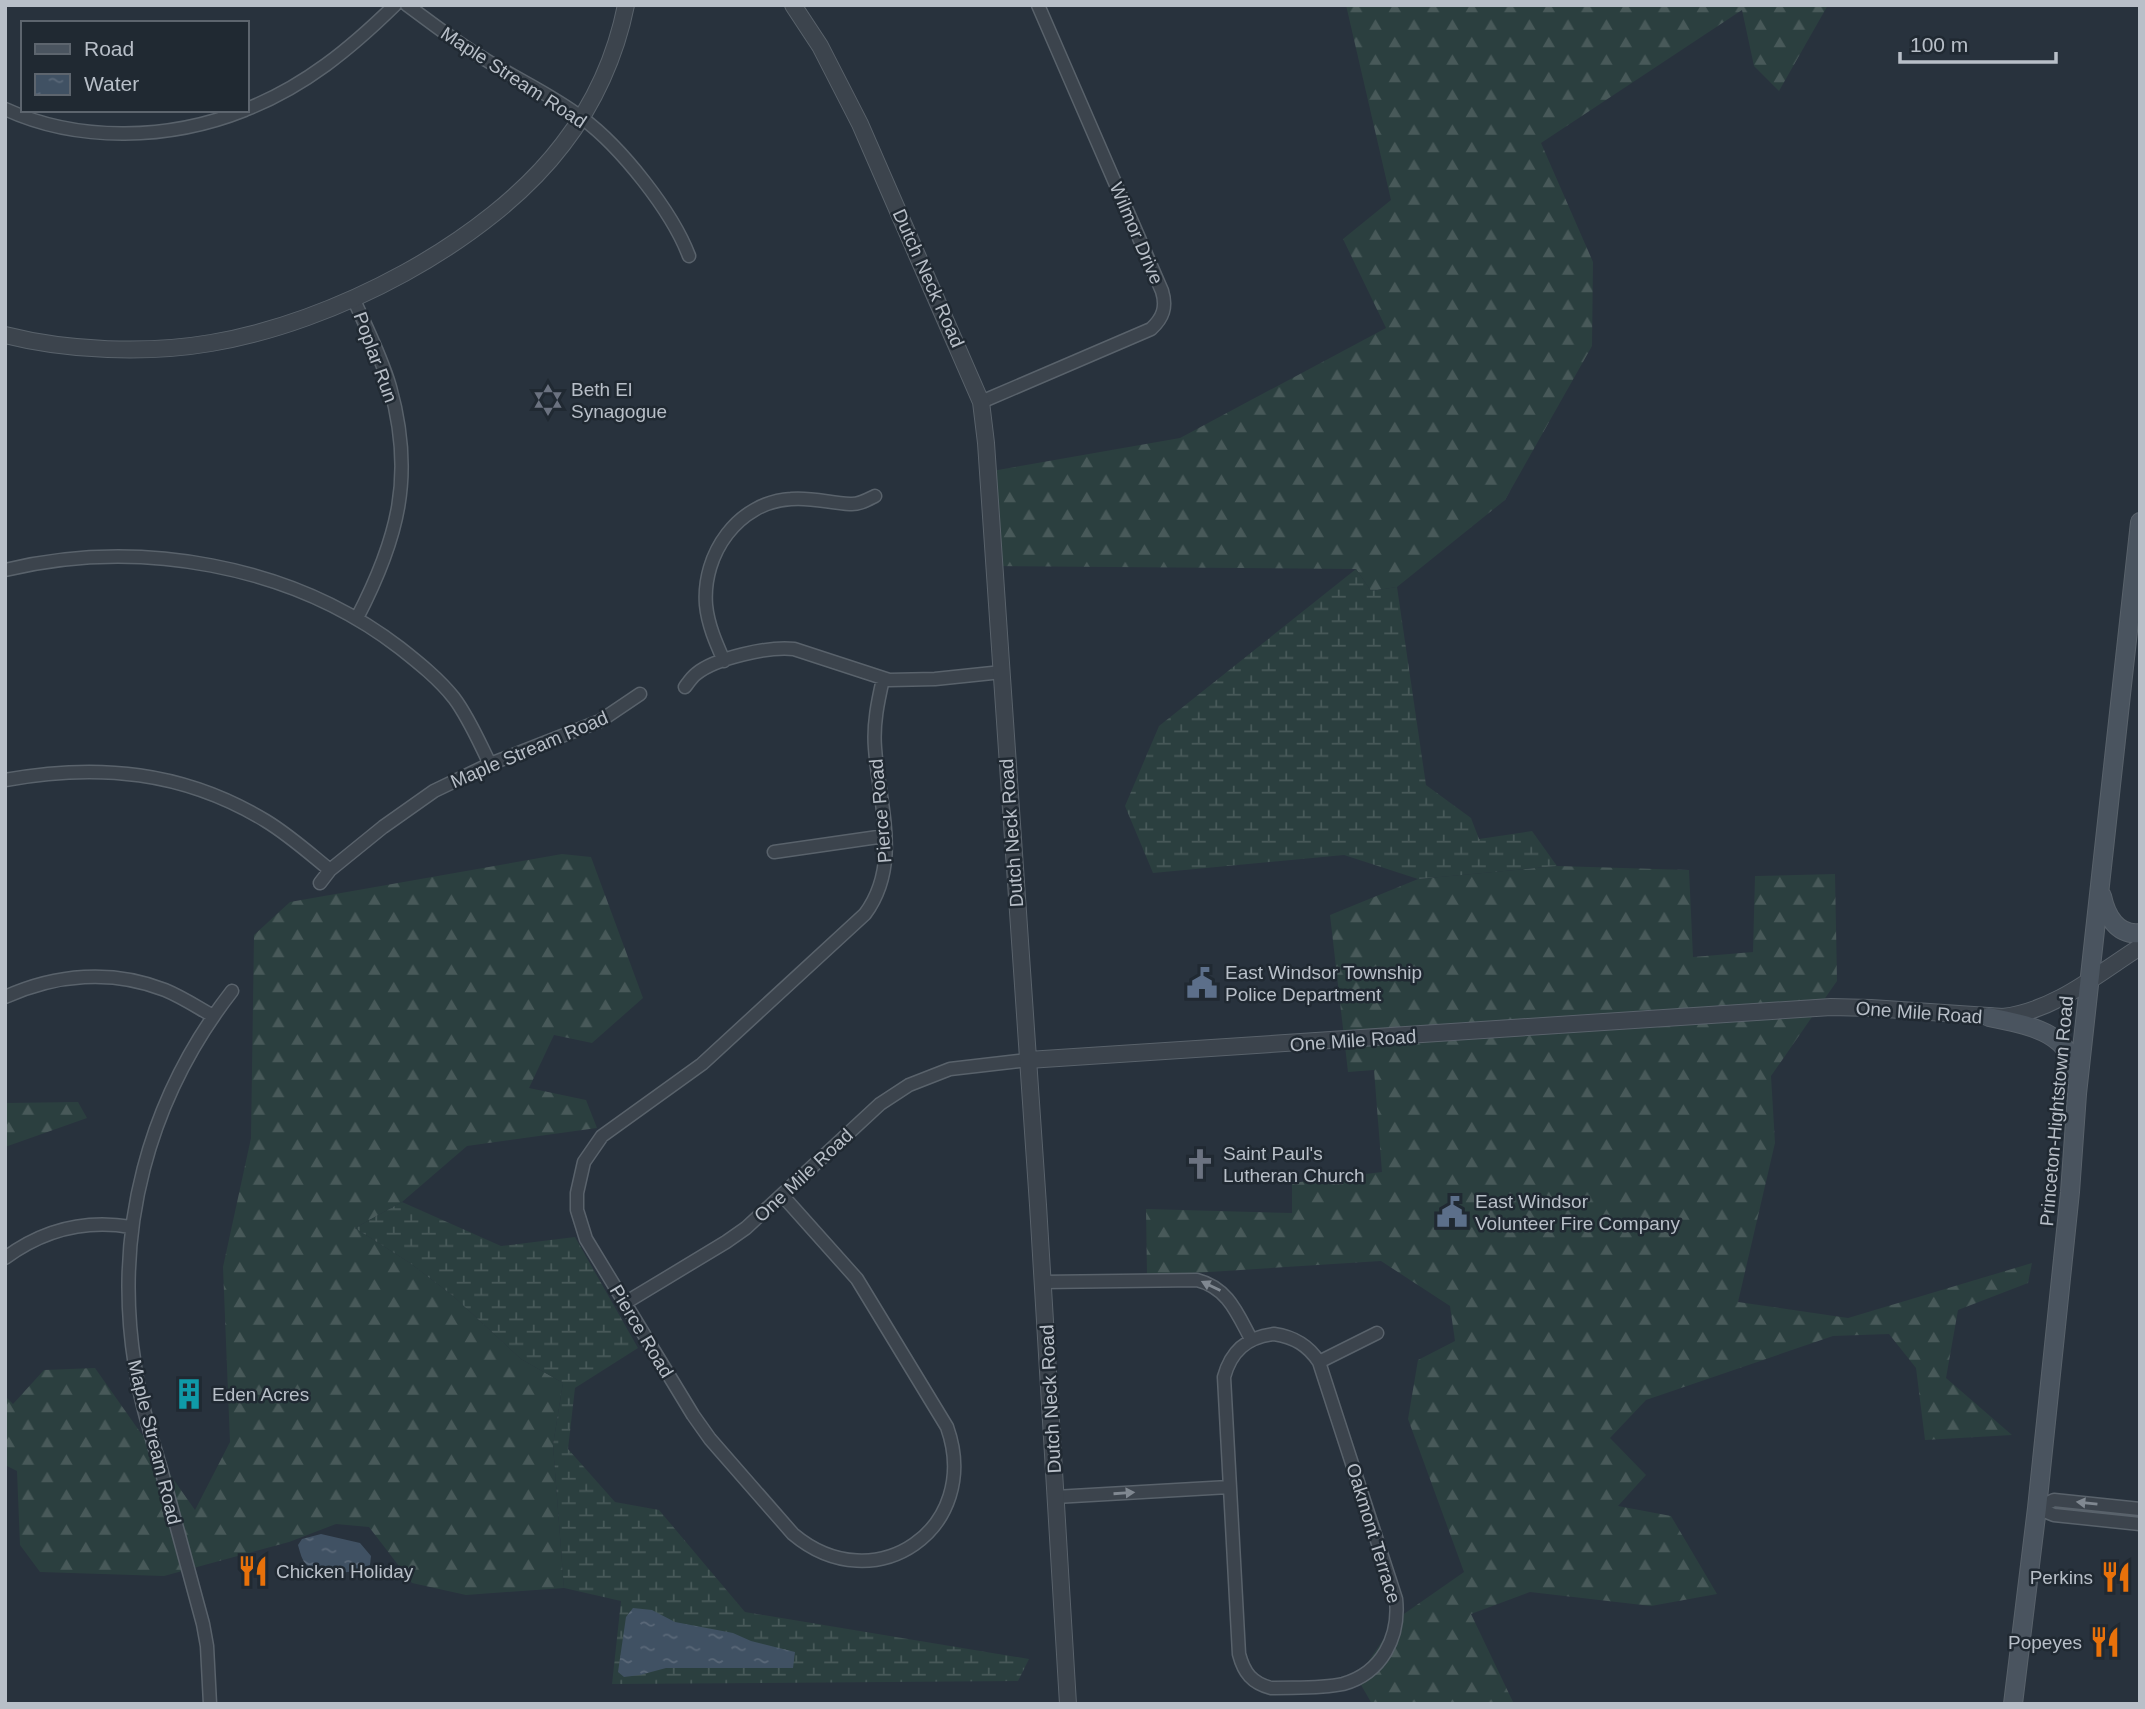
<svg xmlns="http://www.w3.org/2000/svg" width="2145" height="1709" font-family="Arial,sans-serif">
	<defs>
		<pattern id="forest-firs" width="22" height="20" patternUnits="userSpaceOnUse" patternTransform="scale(1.75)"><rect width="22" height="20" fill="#2b3f3f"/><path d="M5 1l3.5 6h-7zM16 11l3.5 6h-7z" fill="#485959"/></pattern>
		<pattern id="wetland-marsh" width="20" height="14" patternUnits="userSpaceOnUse" patternTransform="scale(1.75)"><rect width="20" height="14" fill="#2b3f3f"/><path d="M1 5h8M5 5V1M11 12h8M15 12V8" fill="none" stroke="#485959"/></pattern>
		<pattern id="water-ripples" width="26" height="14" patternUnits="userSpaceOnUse" patternTransform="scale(1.75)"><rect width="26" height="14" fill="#405163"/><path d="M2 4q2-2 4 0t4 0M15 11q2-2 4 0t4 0" fill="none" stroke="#5a6878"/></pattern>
	</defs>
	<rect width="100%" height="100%" fill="#28323d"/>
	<path fill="url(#forest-firs)" d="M 1346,5 L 1828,5 L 1779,91 L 1754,66 L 1742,10 L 1541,143 L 1593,262 L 1592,346 L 1505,500 L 1397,587 L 1371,591 L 1356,569 L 992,566 L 986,472 L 1180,438 L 1386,328 L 1343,239 L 1391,200 Z
		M 562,854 L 591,857 L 643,998 L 592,1043 L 554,1035 L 529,1088 L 586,1100 L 597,1128 L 467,1146 L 402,1202 L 355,1228 L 410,1263 L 452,1295 L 521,1359 L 563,1383 L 553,1445 L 564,1588 L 466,1595 L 412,1583 L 369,1527 L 336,1524 L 289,1542 L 164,1576 L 40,1572 L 20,1545 L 17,1471 L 5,1465 L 5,1396 L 13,1404 L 44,1370 L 95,1368 L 195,1510 L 230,1442 L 223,1267 L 251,1138 L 254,935 L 290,902 Z
		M 1557,866 L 1689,870 L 1693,957 L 1753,952 L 1755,876 L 1835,874 L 1837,981 L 1771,1076 L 1775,1143 L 1738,1302 L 1848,1318 L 2032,1263 L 2028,1283 L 1958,1310 L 1946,1378 L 2012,1435 L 1925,1440 L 1916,1368 L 1889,1334 L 1833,1336 L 1646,1400 L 1610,1438 L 1646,1475 L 1618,1506 L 1671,1516 L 1717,1594 L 1651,1606 L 1530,1592 L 1471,1614 L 1514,1704 L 1372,1704 L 1357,1678 L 1398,1618 L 1464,1572 L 1408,1419 L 1418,1360 L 1455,1341 L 1450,1306 L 1381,1261 L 1147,1276 L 1146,1209 L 1292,1213 L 1292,1183 L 1382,1172 L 1374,1070 L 1348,1072 L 1330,915 L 1418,879 Z
		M 78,1102 L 87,1118 L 5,1147 L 5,1103 Z"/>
	<path fill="url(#wetland-marsh)" d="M 1356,569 L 1371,591 L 1397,587 L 1426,785 L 1471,818 L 1479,839 L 1532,831 L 1557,866 L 1418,879 L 1344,855 L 1153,873 L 1125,806 L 1159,726 Z
		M 402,1202 L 501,1246 L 575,1237 L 638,1348 L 575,1388 L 568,1449 L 615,1502 L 659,1510 L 745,1612 L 1029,1659 L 1018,1681 L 612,1684 L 621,1601 L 564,1588 L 553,1445 L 563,1383 L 521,1359 L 452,1295 L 410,1263 L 355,1228 Z"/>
	<path fill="url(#water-ripples)" d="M 321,1534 L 360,1543 L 371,1556 L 370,1565 C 356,1574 320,1577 307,1565 C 302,1561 300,1552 298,1545 L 302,1539 Z
		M 633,1608 L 652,1610 L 675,1622 L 733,1633 L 751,1641 L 795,1652 L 793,1668 L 666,1668 L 640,1675 L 624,1677 L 618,1672 L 626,1617 Z"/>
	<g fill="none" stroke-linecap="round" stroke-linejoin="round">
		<defs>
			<path id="minor" d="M 407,5 C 433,24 458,44 486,60 C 518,80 552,95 582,118 C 621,147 672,211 689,256
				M 5,109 C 79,143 170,140 245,110
				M 247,109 C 305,86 350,49 395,5
				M 353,298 C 366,327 381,356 390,387 C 415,476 398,539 357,618
				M 981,402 L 1151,329 C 1163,318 1167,307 1162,291 L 1038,5
				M 5,570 C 138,538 291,564 400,648 C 419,663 439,679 454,698 C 469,718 479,742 490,764
				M 724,661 C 716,643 708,625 706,605 C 702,554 738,502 791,499 C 811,497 830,503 850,504 C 858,505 867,500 875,496
				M 685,687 C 688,683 692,677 696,674 C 715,658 770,646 794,649 L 889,680 L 935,679 L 1002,672
				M 5,780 C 98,763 184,771 266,821 C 289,835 309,853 330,870
				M 774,852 L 885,836
				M 320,883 L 330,870 L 383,827 L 434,791 L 490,764 L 600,721 L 640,694
				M 5,997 C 56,974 112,969 165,990 C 182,997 197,1007 213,1016
				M 782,1195 L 857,1279 L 947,1427 C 983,1528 875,1603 793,1534 L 710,1439 L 693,1415 L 586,1239 L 577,1210 L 577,1193 L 584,1162 L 602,1136 L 702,1064 L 865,914 C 902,864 879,805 875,748 C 873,724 878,701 883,679
				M 5,1258 C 43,1230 84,1219 131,1227
				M 1043,1282 L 1197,1280 C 1228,1288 1237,1313 1251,1339
				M 625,1303 L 726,1242 L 746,1228 L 880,1104 L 909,1085 L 950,1069 L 1028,1060
				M 1274,1334 C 1294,1337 1308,1345 1319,1362 L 1396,1599 C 1400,1637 1382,1673 1343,1684 C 1320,1689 1294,1687 1271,1688 C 1252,1683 1244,1673 1239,1654 L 1224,1377 C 1231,1351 1247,1337 1274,1334 Z
				M 1319,1362 L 1377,1333
				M 1055,1497 L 1229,1487
				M 2037,1508 L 2054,1500 L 2140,1509
				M 2037,1508 L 2054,1515 L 2140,1524
				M 210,1704 L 207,1646 L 203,1624 C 189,1572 175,1521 161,1469 C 151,1435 140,1401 135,1366 C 113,1231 148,1099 232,991"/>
			<path id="tertiary" d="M 793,5 L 820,46 L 860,124 L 981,402 L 986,443 L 1038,1205 L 1068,1704
				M 5,335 C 68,351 147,354 211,343 C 332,323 488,243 563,144 C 594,104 616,55 626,5
				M 1028,1060 L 1831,1007 L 1871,1008 L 2003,1017 C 2056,1010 2096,975 2140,947"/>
			<path id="secondary" d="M 2102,896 C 2106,915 2117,936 2140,933
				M 1989,1017 C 2026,1025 2072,1031 2076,1077
				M 2013,1704 L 2037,1508 L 2070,1192 L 2077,1094 L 2140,522"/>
		</defs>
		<use href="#minor" stroke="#59626b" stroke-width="15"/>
		<use href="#tertiary" stroke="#59626b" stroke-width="18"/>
		<use href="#secondary" stroke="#59626b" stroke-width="20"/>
		<use href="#minor" stroke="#3c444d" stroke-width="12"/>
		<use href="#tertiary" stroke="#3c444d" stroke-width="16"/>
		<use href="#secondary" stroke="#4a545f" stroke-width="18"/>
	</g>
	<defs><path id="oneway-solid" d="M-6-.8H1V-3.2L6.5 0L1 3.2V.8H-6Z" transform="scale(1.75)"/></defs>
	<g fill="#808891">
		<use href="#oneway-solid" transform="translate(1211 1286) rotate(-154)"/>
		<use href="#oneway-solid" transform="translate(1124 1493) rotate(-4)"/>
		<use href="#oneway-solid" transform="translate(2087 1503) rotate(-174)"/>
	</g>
	<defs>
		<symbol id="synagogue-bare" viewBox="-9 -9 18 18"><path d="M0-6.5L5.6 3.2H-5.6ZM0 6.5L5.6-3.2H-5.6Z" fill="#6b7280" stroke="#202932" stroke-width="2.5" paint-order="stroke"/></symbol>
		<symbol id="civic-bare" viewBox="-9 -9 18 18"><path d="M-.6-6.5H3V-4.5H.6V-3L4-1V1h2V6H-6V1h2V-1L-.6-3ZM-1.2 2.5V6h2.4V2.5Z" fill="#5c6f8a" stroke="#202932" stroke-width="2.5" paint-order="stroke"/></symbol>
		<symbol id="church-bare" viewBox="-9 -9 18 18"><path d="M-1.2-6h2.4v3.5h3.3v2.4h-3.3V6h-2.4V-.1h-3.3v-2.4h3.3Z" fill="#6b7280" stroke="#202932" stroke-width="2.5" paint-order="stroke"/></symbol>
		<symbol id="building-bare" viewBox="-9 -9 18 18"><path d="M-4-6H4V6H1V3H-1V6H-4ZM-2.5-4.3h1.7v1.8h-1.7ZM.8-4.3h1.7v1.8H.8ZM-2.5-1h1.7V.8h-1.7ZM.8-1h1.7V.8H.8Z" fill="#0f9aa8" stroke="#202932" stroke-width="2.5" paint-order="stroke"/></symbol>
		<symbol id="restaurant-bare" viewBox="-9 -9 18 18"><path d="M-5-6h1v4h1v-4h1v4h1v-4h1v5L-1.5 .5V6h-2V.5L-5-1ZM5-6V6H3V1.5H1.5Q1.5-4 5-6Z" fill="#e8710a" stroke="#202932" stroke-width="2.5" paint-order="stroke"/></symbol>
	</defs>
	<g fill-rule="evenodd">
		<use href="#synagogue-bare" x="526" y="378" width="44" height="44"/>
		<use href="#civic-bare" x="1180" y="961" width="44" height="44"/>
		<use href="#church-bare" x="1178" y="1142" width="44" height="44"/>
		<use href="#civic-bare" x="1430" y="1190" width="44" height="44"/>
		<use href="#building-bare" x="167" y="1372" width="44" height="44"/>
		<use href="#restaurant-bare" x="231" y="1549" width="44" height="44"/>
		<use href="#restaurant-bare" x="2094" y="1555" width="44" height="44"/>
		<use href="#restaurant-bare" x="2083" y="1620" width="44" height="44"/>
	</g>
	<g text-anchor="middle" stroke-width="5" stroke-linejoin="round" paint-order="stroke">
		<g font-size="19" fill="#b8bfc8" stroke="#202932">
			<text transform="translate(514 77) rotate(33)" y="7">Maple Stream Road</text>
			<text transform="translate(1137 233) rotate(67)" y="7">Wilmor Drive</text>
			<text transform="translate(929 278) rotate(66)" y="7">Dutch Neck Road</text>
			<text transform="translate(376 357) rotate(70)" y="7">Poplar Run</text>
			<text transform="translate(529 749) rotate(-23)" y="7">Maple Stream Road</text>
			<text transform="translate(880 811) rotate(-95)" y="7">Pierce Road</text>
			<text transform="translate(1011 833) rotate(-94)" y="7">Dutch Neck Road</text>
			<text transform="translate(1919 1012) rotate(4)" y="7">One Mile Road</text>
			<text transform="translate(1353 1040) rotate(-4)" y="7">One Mile Road</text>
			<text transform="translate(2056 1111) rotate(-85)" y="7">Princeton-Hightstown Road</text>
			<text transform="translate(803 1175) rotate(-43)" y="7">One Mile Road</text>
			<text transform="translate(642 1331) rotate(59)" y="7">Pierce Road</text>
			<text transform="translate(1050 1399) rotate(-93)" y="7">Dutch Neck Road</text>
			<text transform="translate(155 1442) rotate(76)" y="7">Maple Stream Road</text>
			<text transform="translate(1374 1533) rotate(73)" y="7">Oakmont Terrace</text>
		</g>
		<g font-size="19" fill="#b8bfc8" stroke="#202932" text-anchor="start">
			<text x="571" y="396">Beth El<tspan x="571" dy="22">Synagogue</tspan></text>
			<text x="1225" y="979">East Windsor Township<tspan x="1225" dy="22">Police Department</tspan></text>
			<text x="1223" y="1160">Saint Paul's<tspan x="1223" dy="22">Lutheran Church</tspan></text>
			<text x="1475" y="1208">East Windsor<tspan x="1475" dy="22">Volunteer Fire Company</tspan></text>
			<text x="212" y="1401">Eden Acres</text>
			<text x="276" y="1578">Chicken Holiday</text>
			<text x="2093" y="1584" text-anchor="end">Perkins</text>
			<text x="2082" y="1649" text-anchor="end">Popeyes</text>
		</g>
	</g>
	<rect width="2145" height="1709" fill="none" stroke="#b8bfc8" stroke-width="14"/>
	<rect x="21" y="21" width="228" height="91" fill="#202932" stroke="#5d656e" stroke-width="2"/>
	<rect x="35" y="44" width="35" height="10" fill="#4a545f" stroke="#5d656e" stroke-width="2"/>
	<text x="84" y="56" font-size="21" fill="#b8bfc8">Road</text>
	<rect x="35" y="74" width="35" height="21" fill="url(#water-ripples)" stroke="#5d656e" stroke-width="2"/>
	<text x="84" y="91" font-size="21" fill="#b8bfc8">Water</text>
	<path d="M1900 52v10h156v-10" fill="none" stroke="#b8bfc8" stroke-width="3.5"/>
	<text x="1910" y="52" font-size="21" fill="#b8bfc8" stroke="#202932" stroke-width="5" paint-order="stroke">100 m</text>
</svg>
